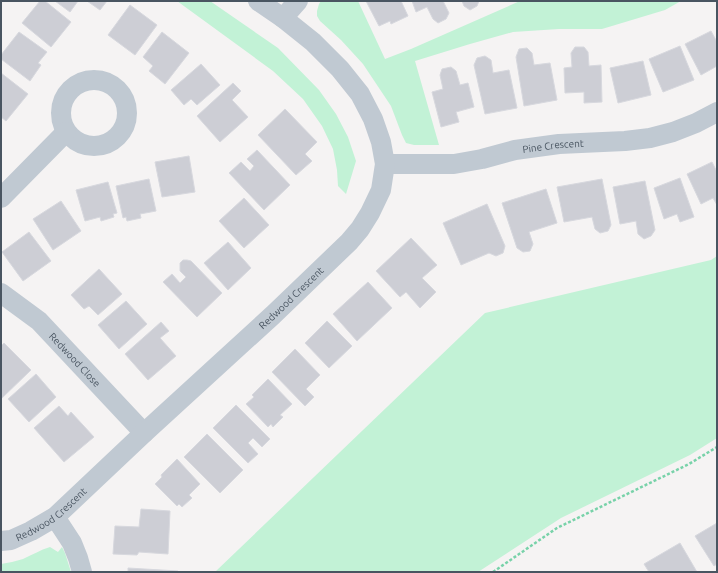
<svg xmlns="http://www.w3.org/2000/svg" width="718" height="573" font-family="Ubuntu,sans-serif">
	<rect width="100%" height="100%" fill="#f5f3f3"/>
	<path fill="#c2f2d6" d="M 177,1 L 210,1 L 278,48 L 319,90 L 336,114 L 348,137 L 356,161 L 346,194 L 338,186 L 337,170 L 333,149 L 322,126 L 303,99 L 273,71 Z
		M 321,1 L 358,1 L 385,59 L 411,49 L 520,1 L 681,1 L 665,10 L 602,29 L 559,29 L 513,32 L 470,44 L 415,61 L 439,145 L 414,145 L 406,143 L 402,135 L 391,106 L 363,64 L 341,40 L 320,21 L 317,16 L 317,11 L 319,4 Z
		M 717,256 L 717,438 L 690,455 L 561,518 L 478,572 L 216,572 L 216,571 L 485,313 L 711,260 Z
		M 50,547 L 58,552 L 62,547 L 65,553 L 71,572 L 1,572 L 1,564 C 8,563 16,561 23,559 C 32,555 40,550 50,547 Z"/>
	<path fill="#cdced5" stroke="#d7d8de" d="M 40,1 L 45,1 L 71,22 L 51,47 L 22,23 Z
		M 55,1 L 78,1 L 70,12 Z
		M 87,1 L 107,1 L 100,10 Z
		M 366,1 L 401,1 L 408,16 L 391,24 L 390,21 L 379,26 Z
		M 412,1 L 443,1 L 449,13 L 446,19 L 438,23 L 433,19 L 427,7 L 416,12 Z
		M 462,1 L 479,1 L 477,6 L 470,10 L 464,6 Z
		M 130,5 L 157,25 L 135,55 L 108,35 Z
		M 711,31 L 717,42 L 717,66 L 701,75 L 685,44 Z
		M 19,32 L 47,52 L 38,63 L 41,65 L 30,81 L 1,59 L 1,55 Z
		M 162,32 L 189,53 L 165,84 L 149,71 L 153,66 L 143,57 Z
		M 680,46 L 694,80 L 663,92 L 649,59 Z
		M 575,47 L 584,47 L 588,52 L 589,66 L 601,65 L 602,102 L 584,103 L 584,92 L 565,93 L 564,68 L 572,67 L 571,53 Z
		M 527,48 L 532,53 L 534,65 L 550,63 L 557,100 L 524,106 L 516,57 L 519,49 Z
		M 485,56 L 491,60 L 493,73 L 509,70 L 517,108 L 485,114 L 474,65 L 477,58 Z
		M 643,61 L 651,95 L 618,103 L 610,68 Z
		M 201,64 L 220,85 L 197,105 L 191,99 L 184,105 L 171,90 Z
		M 451,67 L 456,71 L 460,85 L 468,83 L 474,107 L 456,112 L 459,122 L 441,127 L 432,92 L 443,89 L 440,75 L 442,69 Z
		M 1,73 L 28,94 L 6,121 L 1,117 Z
		M 233,83 L 241,91 L 232,100 L 248,117 L 220,142 L 197,116 Z
		M 285,109 L 317,142 L 305,154 L 312,161 L 296,175 L 258,135 Z
		M 257,150 L 290,185 L 264,210 L 229,173 L 241,162 L 250,171 L 254,166 L 247,159 Z
		M 189,156 L 195,192 L 162,197 L 155,162 Z
		M 712,162 L 717,172 L 717,205 L 713,198 L 701,204 L 687,174 Z
		M 680,178 L 694,217 L 680,222 L 677,214 L 664,219 L 654,188 Z
		M 149,179 L 156,211 L 140,214 L 141,218 L 127,221 L 126,217 L 123,218 L 116,186 Z
		M 602,179 L 611,225 L 608,231 L 600,233 L 595,229 L 592,217 L 564,222 L 557,187 Z
		M 645,181 L 655,230 L 651,236 L 644,239 L 638,234 L 636,221 L 620,224 L 613,187 Z
		M 108,182 L 117,213 L 113,214 L 114,217 L 101,221 L 100,217 L 85,221 L 76,190 Z
		M 546,189 L 557,223 L 529,232 L 533,244 L 530,251 L 523,252 L 517,248 L 502,203 Z
		M 244,198 L 269,225 L 244,248 L 219,221 Z
		M 61,201 L 81,231 L 53,250 L 33,219 Z
		M 487,204 L 505,246 L 503,253 L 496,256 L 489,253 L 461,265 L 443,223 Z
		M 29,232 L 51,261 L 23,281 L 2,252 Z
		M 411,238 L 437,265 L 422,278 L 436,292 L 420,308 L 406,292 L 400,297 L 376,271 Z
		M 228,242 L 251,268 L 228,290 L 204,263 Z
		M 183,260 L 187,260 L 191,261 L 222,293 L 197,317 L 163,282 L 172,274 L 180,283 L 186,277 L 180,271 L 180,263 Z
		M 99,269 L 122,294 L 98,315 L 89,306 L 84,309 L 71,295 Z
		M 368,282 L 392,308 L 357,341 L 333,314 Z
		M 126,301 L 147,324 L 119,349 L 98,325 Z
		M 327,321 L 352,346 L 329,368 L 305,343 Z
		M 161,322 L 169,331 L 160,338 L 176,356 L 148,380 L 125,354 Z
		M 4,343 L 31,370 L 1,399 L 1,346 Z
		M 295,349 L 320,375 L 306,389 L 314,397 L 305,406 L 272,372 Z
		M 36,374 L 56,397 L 29,422 L 8,399 Z
		M 268,379 L 292,404 L 280,415 L 283,417 L 273,427 L 271,424 L 268,427 L 246,404 L 254,397 L 252,395 Z
		M 236,405 L 270,439 L 262,447 L 253,438 L 248,443 L 258,454 L 248,463 L 213,428 Z
		M 59,406 L 68,416 L 71,412 L 94,437 L 64,462 L 34,428 Z
		M 207,434 L 243,470 L 220,493 L 184,457 Z
		M 177,459 L 200,484 L 189,495 L 192,498 L 182,507 L 179,504 L 177,506 L 155,484 L 162,477 L 161,475 Z
		M 141,509 L 170,511 L 168,554 L 139,552 L 137,555 L 113,554 L 115,526 L 139,527 Z
		M 717,523 L 717,564 L 714,566 L 695,536 Z
		M 680,543 L 697,572 L 649,572 L 644,564 Z
		M 128,568 L 178,571 L 178,572 L 128,572 Z"/>
	<g fill="none" stroke-linecap="round" stroke-linejoin="round">
		<path stroke="#78d2a9" stroke-width="2.5" stroke-dasharray="3 2" stroke-linecap="butt" d="M 493,572 L 557,528 L 689,464 L 717,447"/>
		<g stroke="#c0c9d2" stroke-width="20">
			<path d="M 283,18 L 298,1"/>
			<circle cx="94" cy="113" r="33"/>
			<path id="s1" d="M 385,164 L 454,164 L 482,159 L 515,150 L 559,144 L 625,141 L 650,138 L 673,132 L 696,123 L 717,112"/>
			<path d="M 1,198 L 66,132"/>
			<path id="s2" d="M 1,293 L 39,321 L 144,433"/>
			<path d="M 55,517 L 72,543 L 78,558 L 82,572"/>
			<path id="s3" d="M 1,541 L 11,540 L 31,531 L 55,517 L 144,433 L 273,315 L 349,242 L 360,229 L 370,213 L 381,190 L 385,164 L 381,142 L 373,119 L 360,94 L 340,69 L 313,42 L 283,18 L 258,1"/>
		</g>
	</g>
	<g text-anchor="middle" stroke-width="4" stroke-linejoin="round" paint-order="stroke">
		<g font-size="10" fill="#495561" stroke="#fff">
			<text dy="4" stroke="none"><textPath href="#s1" startOffset="170">Pine Crescent</textPath></text>
			<text dy="4" stroke="none"><textPath href="#s3" startOffset="382">Redwood Crescent</textPath></text>
			<text dy="4" stroke="none"><textPath href="#s2" startOffset="100">Redwood Close</textPath></text>
			<text dy="4" stroke="none"><textPath href="#s3" startOffset="58">Redwood Crescent</textPath></text>
		</g>
	</g>
	<rect width="718" height="573" fill="none" stroke="#495561" stroke-width="4"/>
</svg>
